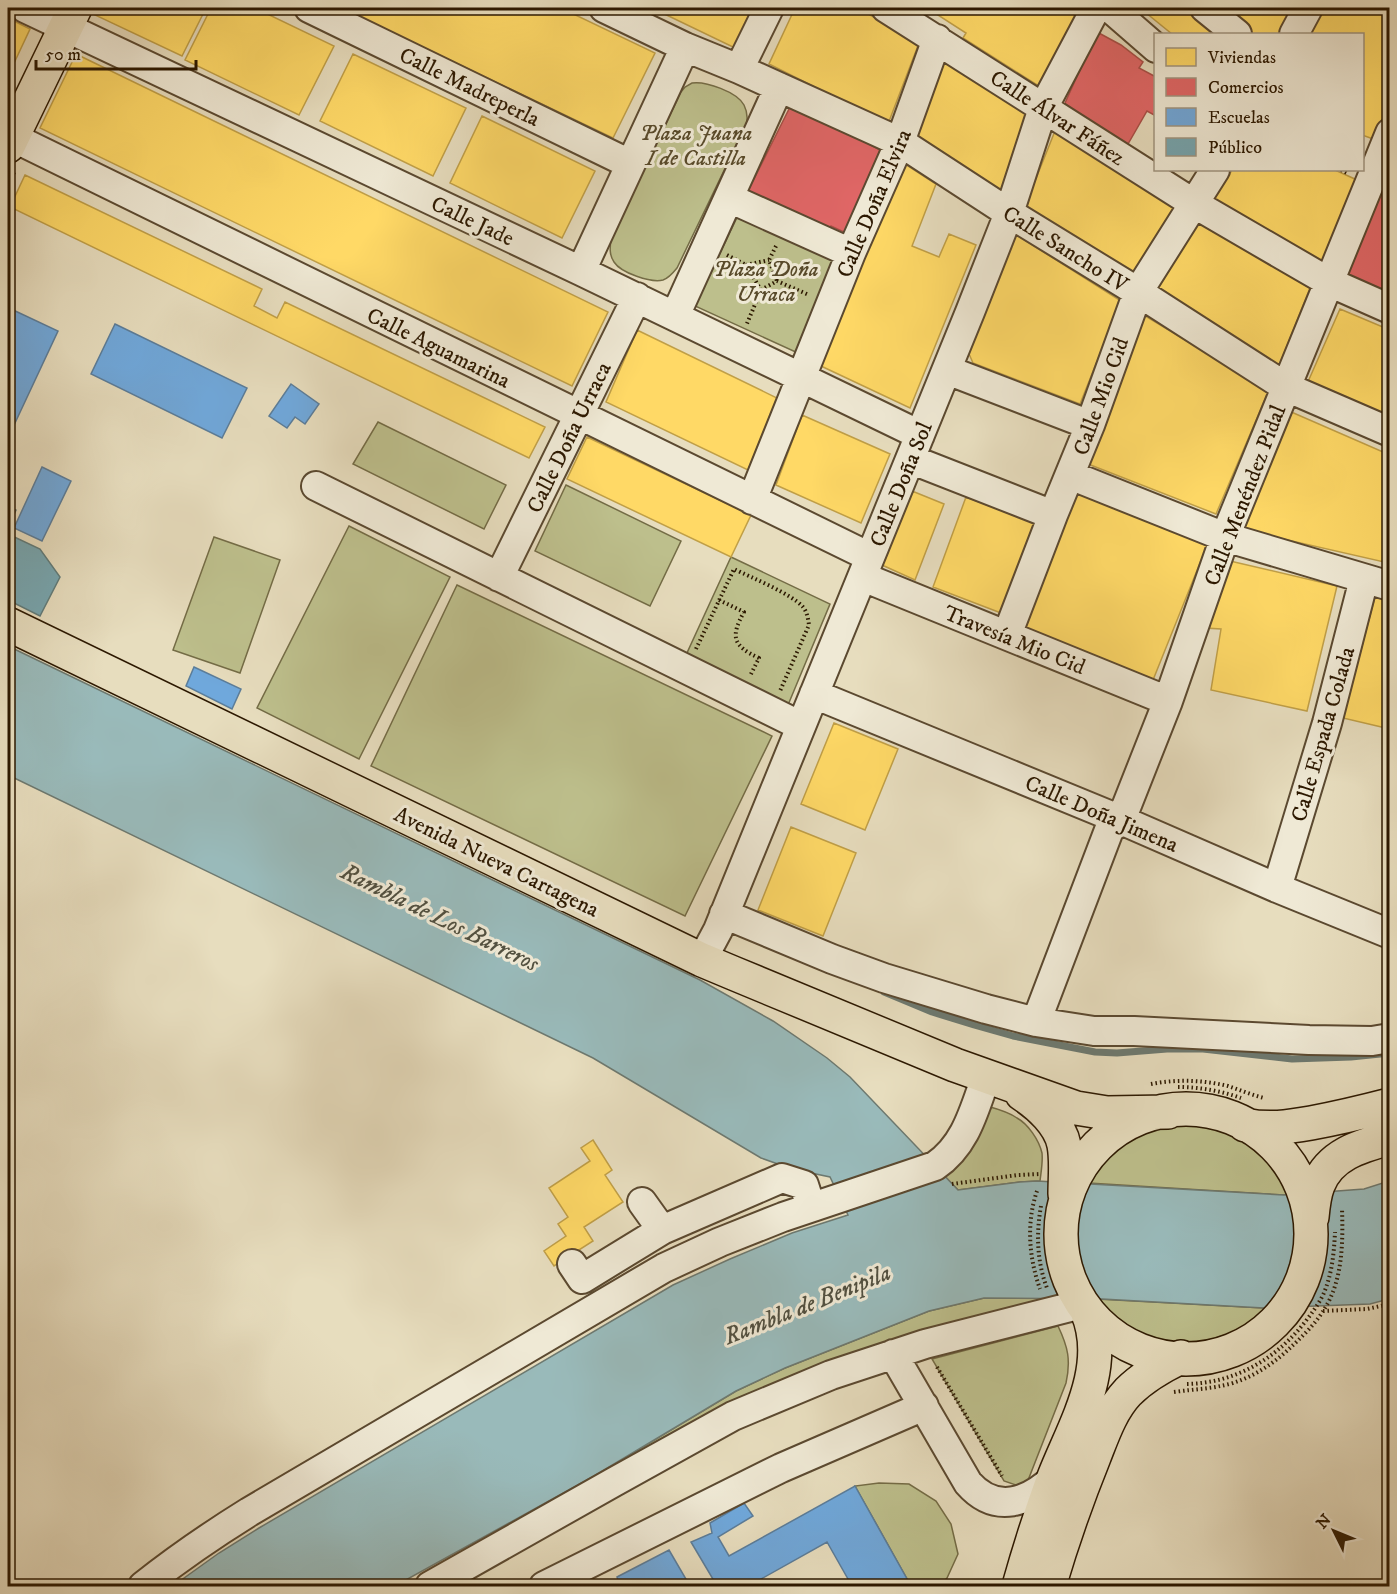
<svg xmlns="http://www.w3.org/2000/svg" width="1397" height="1594" font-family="'IM FELL DW Pica',serif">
	<rect width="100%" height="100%" fill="#e7ddbe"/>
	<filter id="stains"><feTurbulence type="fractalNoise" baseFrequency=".00333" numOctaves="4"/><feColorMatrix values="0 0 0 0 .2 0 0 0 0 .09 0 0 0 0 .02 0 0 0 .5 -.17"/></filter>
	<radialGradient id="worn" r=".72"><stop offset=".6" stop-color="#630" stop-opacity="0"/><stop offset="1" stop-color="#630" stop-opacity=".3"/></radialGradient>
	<path fill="#bdbf8c" stroke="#746c46" stroke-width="1.5" d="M 692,83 C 706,81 737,92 744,105 C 747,111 748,118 746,125 L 677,268 C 673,273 669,278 663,280 C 651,283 621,273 614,262 C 609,255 610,247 611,239 L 681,92 L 685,87 Z
		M 741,209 L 839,256 L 800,354 L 695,306 Z
		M 378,422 L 506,485 L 484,529 L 353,464 Z
		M 566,485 L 681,541 L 650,606 L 535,551 Z
		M 349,526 L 450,577 L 359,759 L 257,708 Z
		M 214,537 L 280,560 L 240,673 L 173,650 Z
		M 731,557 L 830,604 L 783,717 L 681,666 Z
		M 457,585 L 772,736 L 685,916 L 371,766 Z
		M 976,1103 C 989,1107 1006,1110 1017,1118 C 1028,1124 1039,1140 1042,1153 C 1043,1162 1041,1172 1040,1181 L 1020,1182 L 958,1190 L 935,1166 Z
		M 1181,1111 C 1235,1114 1287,1138 1305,1194 L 1284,1195 L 1072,1182 C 1085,1159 1104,1133 1131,1124 C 1147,1118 1164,1115 1181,1111 Z
		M 1051,1297 L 733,1416 L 594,1476 L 736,1391 L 785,1368 L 929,1311 L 984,1298 Z
		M 1078,1298 L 1264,1308 L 1288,1307 C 1275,1322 1260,1337 1242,1346 C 1205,1365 1142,1360 1110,1333 C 1098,1323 1089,1309 1078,1298 Z
		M 1058,1326 C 1068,1347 1071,1360 1066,1383 L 1025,1488 L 1004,1481 L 932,1359 Z
		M 879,1483 L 909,1484 L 936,1501 L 951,1524 L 958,1554 L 947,1578 L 939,1586 L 911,1586 L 855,1486 Z"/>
	<path fill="#99baba" stroke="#6d7970" stroke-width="1.5" d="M 8,646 L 700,980 L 773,1021 L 827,1058 L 850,1077 L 958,1190 L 1020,1182 L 1037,1181 L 1284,1195 L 1364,1189 L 1389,1181 L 1389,1299 L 1370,1304 L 1264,1308 L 1102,1299 L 984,1298 L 929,1311 L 785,1368 L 736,1391 L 594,1476 L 395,1586 L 173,1586 L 219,1553 L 259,1528 L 673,1285 L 730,1259 L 792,1233 L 848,1215 L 830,1177 L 792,1169 L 761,1158 L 593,1058 L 8,775 Z"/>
	<path fill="#ffd966" stroke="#c09f47" stroke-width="1.5" d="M 98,8 L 206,8 L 182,56 L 95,15 Z
		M 211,8 L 255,8 L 334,46 L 299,115 L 185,60 Z
		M 341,8 L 561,8 L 655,53 L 613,138 Z
		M 652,8 L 754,8 L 735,48 Z
		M 795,8 L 858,8 L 919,43 L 888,124 L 769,64 Z
		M 927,8 L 1067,8 L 1076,17 L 1042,88 L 963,38 L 966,33 Z
		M 1140,8 L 1187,8 L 1218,34 L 1172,34 Z
		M 1221,8 L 1294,8 L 1282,34 L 1253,34 Z
		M 1320,8 L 1390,8 L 1390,105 L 1376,140 L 1362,135 L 1362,34 L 1307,34 Z
		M 8,18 L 30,29 L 8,76 Z
		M 76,54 L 608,312 L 572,386 L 40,128 Z
		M 353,54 L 466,108 L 433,176 L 320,121 Z
		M 944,62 L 1032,117 L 1003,192 L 915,136 Z
		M 482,116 L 595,171 L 562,238 L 450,183 Z
		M 1055,131 L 1179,208 L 1138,277 L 1025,206 Z
		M 902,162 L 936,184 L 912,246 L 939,257 L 949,234 L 976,245 L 910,408 L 821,366 Z
		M 1232,170 L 1335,170 L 1357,180 L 1320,268 L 1214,199 Z
		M 25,175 L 262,289 L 254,306 L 277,318 L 285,302 L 545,427 L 529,458 L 10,207 Z
		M 1198,221 L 1310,288 L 1278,368 L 1156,292 Z
		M 1012,232 L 1121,301 L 1080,404 L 973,363 L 966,347 Z
		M 1340,309 L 1390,330 L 1390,420 L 1307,384 Z
		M 1142,314 L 1269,390 L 1216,514 L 1088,464 Z
		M 637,330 L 777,398 L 748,470 L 606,402 Z
		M 1289,411 L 1390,455 L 1390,551 L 1384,562 L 1239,529 Z
		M 802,415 L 890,454 L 861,523 L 776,485 Z
		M 587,437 L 751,515 L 731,557 L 567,479 Z
		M 1076,490 L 1208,543 L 1153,680 L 1024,627 Z
		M 912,491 L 944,504 L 915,580 L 882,565 Z
		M 966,497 L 1034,523 L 1001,613 L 933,587 Z
		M 1230,561 L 1337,586 L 1307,711 L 1211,690 L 1221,629 L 1205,628 Z
		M 1375,597 L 1390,600 L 1390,729 L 1343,718 Z
		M 834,723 L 898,749 L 865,830 L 801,804 Z
		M 791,827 L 856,853 L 823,936 L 758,910 Z
		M 593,1140 L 612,1170 L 605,1175 L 623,1202 L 584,1227 L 593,1241 L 554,1266 L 544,1251 L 566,1236 L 558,1224 L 568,1217 L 549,1188 L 590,1161 L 581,1148 Z"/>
	<path fill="#e06666" stroke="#aa4f47" stroke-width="1.5" d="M 1097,32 L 1121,45 L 1143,62 L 1139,68 L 1156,77 L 1156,116 L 1147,111 L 1128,144 L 1067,108 L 1065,103 Z
		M 792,103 L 880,150 L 846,233 L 831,226 L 826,238 L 744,199 Z
		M 1380,192 L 1390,197 L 1390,299 L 1343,280 Z"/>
	<path fill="#6fa8dc" stroke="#5b7d9a" stroke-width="1.5" d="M 11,309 L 58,331 L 8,438 L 8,316 Z
		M 115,324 L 247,388 L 222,438 L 91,374 Z
		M 291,384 L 319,404 L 305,424 L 295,417 L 287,428 L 269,416 Z
		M 42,467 L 71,481 L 42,541 L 14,528 Z
		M 194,667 L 241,689 L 232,709 L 186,686 Z
		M 855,1486 L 911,1586 L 852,1586 L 827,1542 L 754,1583 L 756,1586 L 717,1586 L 691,1542 L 712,1533 L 710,1523 L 744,1503 L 753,1516 L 718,1537 L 729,1556 Z
		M 669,1550 L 690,1586 L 614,1586 L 619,1584 L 617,1577 Z"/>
	<path fill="#76a5af" stroke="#607b7a" stroke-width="1.5" d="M 8,506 L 16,510 L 8,528 Z
		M 8,534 L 40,549 L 60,577 L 40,616 L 8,600 Z"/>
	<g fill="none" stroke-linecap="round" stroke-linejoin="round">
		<path stroke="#6d7970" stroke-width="7" d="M 884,992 L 932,1012 L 974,1025 L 1013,1036 L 1095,1052 L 1117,1053 L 1167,1049 L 1203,1049 L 1292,1059 L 1351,1057 L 1390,1053"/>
		<defs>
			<path id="minor" d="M 25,8 L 581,271 L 920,435
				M 309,8 L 630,164
				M 604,8 L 685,47 L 739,69 L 900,142 L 1009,213 L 1138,292 L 1286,387 L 1390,432
				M 886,8 L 1193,203 L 1329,282 L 1390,309
				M 1110,8 L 1156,48
				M 1205,8 L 1237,34
				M 1294,34 L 1308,8
				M 739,69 L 769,8
				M 8,135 L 870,557
				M 729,198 L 851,253
				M 581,271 L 685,47
				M 675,316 L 779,87
				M 947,370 L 1090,425
				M 910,459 L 1053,515
				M 1070,475 L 1225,537 L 1390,586
				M 316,486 L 801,726
				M 752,500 L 851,253 L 900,142 L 937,39
				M 499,577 L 637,297
				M 863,577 L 1168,701
				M 1007,635 L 1053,515 L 1090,425 L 1138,292 L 1215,170
				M 814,694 L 1121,820 L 1277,888 L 1390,934
				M 1121,820 L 1168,701 L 1225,537 L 1390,133
				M 1277,888 L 1327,723 L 1364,579
				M 724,914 L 832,959 L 884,978 L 986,1009 L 1036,1022 L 1094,1031 L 1134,1031 L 1309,1040 L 1372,1041 L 1390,1038
				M 702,960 L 718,930 L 970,312 L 1009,213 L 1043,108 L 1096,8
				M 1036,1022 L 1114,817
				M 642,1202 L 662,1230
				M 572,1264 L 582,1279 L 662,1230 L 782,1178 L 804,1185 L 811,1207
				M 893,1354 L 968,1483 C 996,1515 1029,1502 1055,1477
				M 143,1586 C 177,1559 212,1535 249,1512 L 664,1268 L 720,1242 L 783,1217 L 935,1166 C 966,1145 974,1110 986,1077
				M 430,1586 L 614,1482 L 733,1416 L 831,1375 L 925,1344 L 1082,1304
				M 544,1586 L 781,1468 L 924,1406"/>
			<path id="major" d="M 8,146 L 75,8
				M 8,624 L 702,960 L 733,973 L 955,1065 L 1076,1108 L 1107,1113 L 1168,1112
				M 1022,1094 C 1039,1105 1060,1124 1064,1145 C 1067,1161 1065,1178 1065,1194
				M1061 1234a125 125 0 1 1 250 0a125 125 0 1 1-250 0Z
				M 1245,1125 C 1268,1130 1288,1127 1311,1123 C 1338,1118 1363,1112 1390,1105
				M 1312,1217 C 1313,1206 1314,1195 1318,1185 C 1330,1154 1361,1146 1390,1138
				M 1019,1586 C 1029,1550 1041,1513 1054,1477 C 1074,1426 1111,1367 1087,1311
				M 1049,1586 C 1062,1542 1077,1499 1094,1457 C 1103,1434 1111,1410 1128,1392 C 1144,1376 1162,1366 1181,1357"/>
		</defs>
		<use href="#minor" stroke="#5b4930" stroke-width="32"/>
		<use href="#major" stroke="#2c1800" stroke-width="36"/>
		<path stroke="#2c1800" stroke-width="4" stroke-dasharray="1.5 3" stroke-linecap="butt" d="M 1341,170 L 1349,174
			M 8,186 L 15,170
			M 776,246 L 769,260 L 777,281
			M 727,255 L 746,265 L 761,290 L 746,326
			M 746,265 L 769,260
			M 761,290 L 777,281 L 809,295
			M 719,600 L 744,612 C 730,637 733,646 759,658 L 750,676
			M 696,649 L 734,569 C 750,577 792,594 803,607 C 807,612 808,618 809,625 L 780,691
			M 1151,1084 C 1177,1079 1203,1080 1228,1086 C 1240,1090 1252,1095 1264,1098
			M 1178,1087 C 1200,1087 1221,1091 1241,1098
			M 952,1184 L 1018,1175 L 1040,1174
			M 1037,1191 C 1026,1223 1029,1258 1040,1289
			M 1041,1206 C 1036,1234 1037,1262 1047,1288
			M 1323,1311 L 1367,1309 L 1390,1304
			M 937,1367 L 1002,1476
			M 1187,1384 C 1235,1383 1276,1359 1305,1322 C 1312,1313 1318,1305 1323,1295 C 1332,1275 1334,1253 1335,1232
			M 1174,1392 C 1195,1389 1212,1389 1233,1383 C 1255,1376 1276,1362 1292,1346 C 1304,1335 1317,1322 1325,1308 C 1343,1279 1343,1241 1342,1208"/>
		<use href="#minor" stroke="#efe9d5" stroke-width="28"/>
		<use href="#major" stroke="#e7ddbe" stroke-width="33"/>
	</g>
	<g text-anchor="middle" stroke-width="6" stroke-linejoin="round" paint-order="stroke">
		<g font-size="22" fill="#2c1800" stroke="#efe9d5">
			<text transform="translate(470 86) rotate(26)" y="8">Calle Madreperla</text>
			<text transform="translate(1058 117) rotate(33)" y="8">Calle Álvar Fáñez</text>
			<text transform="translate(873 203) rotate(-67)" y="8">Calle Doña Elvira</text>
			<text transform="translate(473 220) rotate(25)" y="8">Calle Jade</text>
			<text transform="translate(1066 248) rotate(32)" y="8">Calle Sancho IV</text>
			<text transform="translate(439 347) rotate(26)" y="8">Calle Aguamarina</text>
			<text transform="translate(1100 396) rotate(-70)" y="8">Calle Mio Cid</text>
			<text transform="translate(568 437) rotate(-64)" y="8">Calle Doña Urraca</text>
			<text transform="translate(900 484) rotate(-68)" y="8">Calle Doña Sol</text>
			<text transform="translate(1244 495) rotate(-69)" y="8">Calle Menéndez Pidal</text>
			<text transform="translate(1015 639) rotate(22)" y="8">Travesía Mio Cid</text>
			<text transform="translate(1322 734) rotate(-74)" y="8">Calle Espada Colada</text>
			<text transform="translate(1102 813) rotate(23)" y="8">Calle Doña Jimena</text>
			<text transform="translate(497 861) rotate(26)" y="8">Avenida Nueva Cartagena</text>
		</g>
		<g font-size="22" font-style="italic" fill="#584a2a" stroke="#efe9d5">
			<text x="696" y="140">Plaza Juana<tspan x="696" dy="25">I de Castilla</tspan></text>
			<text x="766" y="276">Plaza Doña<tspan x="766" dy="25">Urraca</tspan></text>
		</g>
		<g font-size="24" font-style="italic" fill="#525141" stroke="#efe9d5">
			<text transform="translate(440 917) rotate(26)" y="8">Rambla de Los Barreros</text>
			<text transform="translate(807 1304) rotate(-22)" y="8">Rambla de Benipila</text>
		</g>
	</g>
	<rect width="1397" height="1594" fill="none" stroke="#e7ddbe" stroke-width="30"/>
	<rect x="9" y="9" width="1379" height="1576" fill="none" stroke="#2c1800" stroke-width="3"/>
	<rect x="15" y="15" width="1367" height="1564" fill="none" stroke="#2c1800" stroke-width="1.5"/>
	<rect x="1154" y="33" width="210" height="138" fill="#efe9d5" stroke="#a19580" stroke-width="1.5"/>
	<rect x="1166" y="48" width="30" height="18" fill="#ffd966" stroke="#a19580" stroke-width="1.5"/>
	<text x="1208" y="63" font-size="18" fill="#2c1800">Viviendas</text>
	<rect x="1166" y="78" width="30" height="18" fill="#e06666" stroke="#a19580" stroke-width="1.5"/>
	<text x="1208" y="93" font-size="18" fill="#2c1800">Comercios</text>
	<rect x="1166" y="108" width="30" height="18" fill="#6fa8dc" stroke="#a19580" stroke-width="1.5"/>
	<text x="1208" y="123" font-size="18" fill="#2c1800">Escuelas</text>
	<rect x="1166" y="138" width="30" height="18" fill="#76a5af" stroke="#a19580" stroke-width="1.5"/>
	<text x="1208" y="153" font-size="18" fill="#2c1800">Público</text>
	<g transform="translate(1334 1531) rotate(313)" stroke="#efe9d5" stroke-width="4.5" paint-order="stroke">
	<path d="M0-4.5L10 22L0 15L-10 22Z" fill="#2c1800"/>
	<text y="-9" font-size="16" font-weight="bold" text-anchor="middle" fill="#2c1800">N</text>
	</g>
	<path d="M36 60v9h160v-9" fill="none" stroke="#2c1800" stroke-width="3"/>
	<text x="45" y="60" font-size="18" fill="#2c1800" stroke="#efe9d5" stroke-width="4.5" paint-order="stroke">50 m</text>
	<rect width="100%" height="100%" filter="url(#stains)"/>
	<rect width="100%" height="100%" fill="url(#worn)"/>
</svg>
